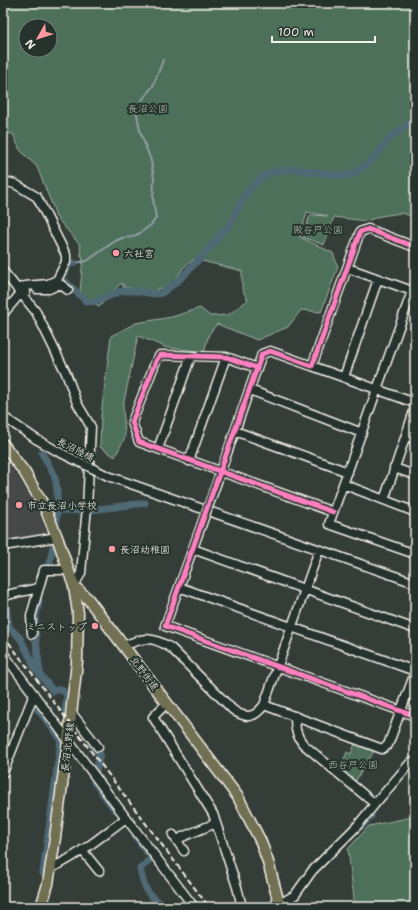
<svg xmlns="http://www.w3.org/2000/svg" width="418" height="910" font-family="'Shantell Sans','Klee One',sans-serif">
	<rect width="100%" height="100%" fill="#353d39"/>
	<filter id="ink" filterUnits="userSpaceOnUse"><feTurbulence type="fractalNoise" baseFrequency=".025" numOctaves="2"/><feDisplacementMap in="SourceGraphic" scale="8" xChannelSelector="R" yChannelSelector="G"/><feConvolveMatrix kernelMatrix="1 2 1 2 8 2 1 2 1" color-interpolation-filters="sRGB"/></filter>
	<g filter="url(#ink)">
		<path fill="#474948" d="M 3,459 L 4,459 L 14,471 L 27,491 L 42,520 L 47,534 L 3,541 Z"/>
		<path fill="#4d6f5a" stroke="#a0b0a1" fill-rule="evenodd" d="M 3,3 L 415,3 L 415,217 L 401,213 L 381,216 L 366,221 L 334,217 L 324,245 L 303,237 L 310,215 L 328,216 L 307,212 L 300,237 L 333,253 L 338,267 L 321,312 L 301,310 L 288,327 L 257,340 L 217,324 L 209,334 L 204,352 L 165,347 L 138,336 L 123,406 L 125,437 L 115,457 L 100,447 L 101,415 L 111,336 L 136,323 L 172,317 L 200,308 L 210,316 L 228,315 L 248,300 L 242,289 L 242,271 L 194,259 L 183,268 L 169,290 L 159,288 L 155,291 L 123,287 L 123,284 L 120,284 L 99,307 L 80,293 L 83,256 L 81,256 L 80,245 L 56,217 L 53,207 L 37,167 L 20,150 L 13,134 L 3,133 ZM 26,26 L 50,26 L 50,50 L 26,50 Z
			M 355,744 L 374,751 L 355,782 L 340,769 L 347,752 L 351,754 Z
			M 412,817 L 415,820 L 415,907 L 355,907 L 348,849 L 369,826 Z"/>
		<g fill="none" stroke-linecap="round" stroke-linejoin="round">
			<path stroke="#919fa2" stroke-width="2" d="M 74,263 L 87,261 L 115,241 L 122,238 L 132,237 L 140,233 L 151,225 L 156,218 L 153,199 L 154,179 L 151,161 L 140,131 L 137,114 L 138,105 L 153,86 L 163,60"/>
			<path stroke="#4f6974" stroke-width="7" d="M 65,272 L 69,264 L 74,263
				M 60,280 L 66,282 L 87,302 L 98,301 L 121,291 L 136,291 L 155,294 L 162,293 L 179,280 L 205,253 L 232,221 L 244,196 L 261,177 L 276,171 L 292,169 L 343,176 L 355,173 L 372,160 L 390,138 L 415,119
				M 42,453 C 46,461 52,470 55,478 C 61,500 54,553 46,574
				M 57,510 L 84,511 L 145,503
				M 3,594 L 5,600 L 9,627 L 20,638 L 31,659 L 34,667 L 53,691 L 61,689 L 67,695 L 65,710 L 72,718
				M 39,602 L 35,618 L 36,641 L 40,673
				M 36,707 L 61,739 L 43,873
				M 91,744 L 100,754 L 94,782 L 114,809
				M 362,826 L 371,816
				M 135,836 L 150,856 L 150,859 L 140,869 C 145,892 147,895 167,907"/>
			<defs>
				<path id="minor" d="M 3,181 L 15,184 L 37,197 L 66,255 L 66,262 L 57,280 L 48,284 L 25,286 L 17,289
					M 348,268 L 415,292
					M 3,271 L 36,312 L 66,373 L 77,403 L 91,427 L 87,507 L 81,573 L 74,586
					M 37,289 L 49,289 L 60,284 L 68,290
					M 412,291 L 329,524 L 415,554
					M 3,314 L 21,293 L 26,292
					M 312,366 L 415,403
					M 344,377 L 378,279
					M 250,390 L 362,433
					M 3,419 L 8,420 L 36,439
					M 235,431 L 348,472
					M 406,436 L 415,439
					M 158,449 L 191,356
					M 189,461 L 226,357
					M 394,468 L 415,475
					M 108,476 L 415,583
					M 343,484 L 415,512
					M 211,499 L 257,368
					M 384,500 L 415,408
					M 333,512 L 139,442 L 132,422 L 156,361 L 160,355 L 226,357 L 257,368 L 262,354 L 270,351 L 312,366 L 360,232 L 368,229 L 415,247
					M 201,526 L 165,626 L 415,716
					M 3,546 L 57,537
					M 193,549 L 415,629
					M 179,587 L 415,671
					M 3,597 L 11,594 L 39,588
					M 32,634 L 31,616 L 44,570 L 69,570
					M 124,646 C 144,637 152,636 171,648 L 233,710 C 246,719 255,718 264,705 L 319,550
					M 3,653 L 126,818 L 194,907
					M 167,703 L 153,717 L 213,814 L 237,887 L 242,907
					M 264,705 L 382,749 L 388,745 L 415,673
					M 71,712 L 98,747
					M 3,773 L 34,694
					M 375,804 L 411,762
					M 173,835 L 184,851
					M 177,841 L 182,837 L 216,823
					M 82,850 L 99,871
					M 51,868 C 78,856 102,836 126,818
					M 272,907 L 283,902 L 295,895 L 312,871 L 357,826 L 375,804 L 303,744 C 296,735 295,728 295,716"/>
				<path id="major" d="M 3,444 L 25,473 L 45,508 L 57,537 L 74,586 L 88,599 L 238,797 L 261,842 L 268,862 L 280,907
					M 41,907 L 48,884 L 54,845 L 68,741 L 77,662 L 78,613 L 74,586"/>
			</defs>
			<use href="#minor" stroke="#f4f1e8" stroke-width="11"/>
			<use href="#major" stroke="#f4f1e8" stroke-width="13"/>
			<use href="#minor" stroke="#26332d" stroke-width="8"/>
			<use href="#major" stroke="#716f52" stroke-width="10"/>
			<path stroke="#f4f1e8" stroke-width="2" stroke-dasharray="6 3" stroke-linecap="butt" d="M 3,635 L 209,907"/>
			<defs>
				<path id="minor-bridge" d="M 36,439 L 57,451 L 108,476
					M 201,526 L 211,499"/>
			</defs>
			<use href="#minor-bridge" stroke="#f4f1e8" stroke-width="11" stroke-linecap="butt"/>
			<use href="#minor-bridge" stroke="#26332d" stroke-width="8"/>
			<defs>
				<path id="cycleway" d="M 257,368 L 165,626 L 415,716
					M 333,512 L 139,442 L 132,422 L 156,361 L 160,355 L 226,357 L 257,368 L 262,354 L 270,351 L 312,366 L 360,232 L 368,229 L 415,247"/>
			</defs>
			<use href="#cycleway" stroke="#26332d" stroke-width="8"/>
			<use href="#cycleway" stroke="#ff80c0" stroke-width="5"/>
		</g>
	</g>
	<g fill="#ff9aa2" stroke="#26332d" stroke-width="1.5">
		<circle cx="116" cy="253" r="4"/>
		<circle cx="19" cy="505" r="4"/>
		<circle cx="112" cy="549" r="4"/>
		<circle cx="95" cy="626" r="4"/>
	</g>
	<g text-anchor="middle" stroke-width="4" stroke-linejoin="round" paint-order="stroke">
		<g font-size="10" fill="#b1bdaf" stroke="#26332d">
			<text x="148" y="112">長沼公園</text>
			<text x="318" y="233">殿谷戸公園</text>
			<text x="353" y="768">西谷戸公園</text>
		</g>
		<g font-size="10" fill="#f4f1e8" stroke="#26332d" text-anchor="start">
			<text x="124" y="257">六社宮</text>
			<text x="27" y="509">市立長沼小学校</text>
			<text x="120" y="553">長沼幼稚園</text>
			<text x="87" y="630" text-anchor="end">ミニストップ</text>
		</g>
		<g font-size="10" fill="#f4f1e8" stroke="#26332d">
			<text transform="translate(76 449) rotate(27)" y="4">長沼陸橋</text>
			<text transform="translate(145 673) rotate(53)" y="4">北野街道</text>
			<text transform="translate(67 747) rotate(-83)" y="4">長沼北野線</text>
		</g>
	</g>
	<rect width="418" height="910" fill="none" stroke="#26332d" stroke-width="16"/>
	<rect x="8" y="8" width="402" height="894" fill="none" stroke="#f4f1e8" stroke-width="1.5" filter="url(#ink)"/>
	<g transform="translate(38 38) rotate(231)"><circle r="19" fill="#26332d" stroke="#787f78"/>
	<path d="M0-3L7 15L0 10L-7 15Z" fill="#ff9aa2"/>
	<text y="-6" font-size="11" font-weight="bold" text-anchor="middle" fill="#f4f1e8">N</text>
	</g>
	<path d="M272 36v6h103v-6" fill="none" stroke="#f4f1e8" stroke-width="2"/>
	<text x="278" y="36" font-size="12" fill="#f4f1e8" stroke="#26332d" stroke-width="3" paint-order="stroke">100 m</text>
</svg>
